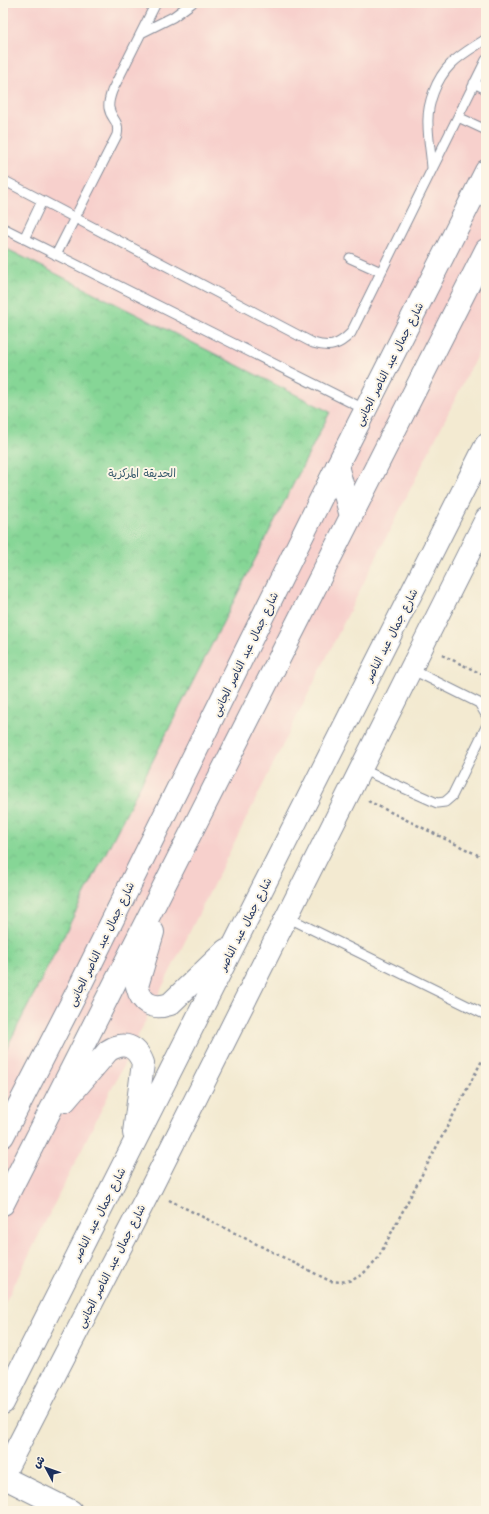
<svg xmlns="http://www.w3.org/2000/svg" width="489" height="1514" font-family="'Architects Daughter','Playpen Sans Arabic',sans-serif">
	<defs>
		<pattern id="park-crowns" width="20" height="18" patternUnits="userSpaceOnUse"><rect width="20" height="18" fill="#86d696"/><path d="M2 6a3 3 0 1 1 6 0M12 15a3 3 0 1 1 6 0" fill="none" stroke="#73b884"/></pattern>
	</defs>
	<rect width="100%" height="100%" fill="#fcf5e5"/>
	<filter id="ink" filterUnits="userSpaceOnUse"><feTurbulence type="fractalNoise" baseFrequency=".025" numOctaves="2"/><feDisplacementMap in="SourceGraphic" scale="8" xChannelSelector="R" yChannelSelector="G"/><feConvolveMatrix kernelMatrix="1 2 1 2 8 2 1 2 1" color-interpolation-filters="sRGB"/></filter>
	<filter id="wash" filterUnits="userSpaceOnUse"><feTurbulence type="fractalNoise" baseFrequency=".012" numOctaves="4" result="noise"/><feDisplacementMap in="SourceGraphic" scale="16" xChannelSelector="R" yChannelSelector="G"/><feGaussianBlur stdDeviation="0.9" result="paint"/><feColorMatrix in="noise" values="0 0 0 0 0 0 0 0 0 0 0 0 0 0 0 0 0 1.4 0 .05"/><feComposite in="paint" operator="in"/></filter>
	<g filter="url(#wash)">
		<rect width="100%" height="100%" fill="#f3ead1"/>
		<path fill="#f7d0cc" d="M 3,3 L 486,3 L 486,337 L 3,1307 Z"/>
		<path fill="url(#park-crowns)" stroke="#50827a" d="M 3,247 L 330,412 L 3,1055 Z"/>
	</g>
	<g filter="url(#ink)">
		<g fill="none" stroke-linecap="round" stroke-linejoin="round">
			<defs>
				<path id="service" d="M 141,33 L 173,17 L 192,3
					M 474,83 L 486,89
					M 458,117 L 486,130
					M 432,168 C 431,153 428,139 428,124 C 427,104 436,79 451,64 C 461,54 474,47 486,39
					M 3,180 L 313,343 C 330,348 338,346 351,333 L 486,60
					M 3,228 L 366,410
					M 24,239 L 42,201
					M 56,255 L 117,135 C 120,120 111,120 109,108 C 108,102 110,97 112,91 L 156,3
					M 350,258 L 381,272
					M 411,669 L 479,703 L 486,715
					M 361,769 L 437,803 L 445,802 L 452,796 L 486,727
					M 287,917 L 486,1015"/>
				<path id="tertiary" d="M 3,1477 L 71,1511"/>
				<path id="secondary" d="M 3,1136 L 78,990 L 337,466 L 486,171
					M 3,1475 L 150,1190 L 486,519"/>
				<path id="primary" d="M 337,466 L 351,516
					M 153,932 L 137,986 C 141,1003 152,1010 170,1004 L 226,950
					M 65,1101 L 108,1051 C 124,1041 136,1045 143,1063 L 134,1133
					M 3,1204 L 486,250
					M 3,1403 L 486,445"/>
			</defs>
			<use href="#service" stroke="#878c98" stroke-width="11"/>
			<use href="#tertiary" stroke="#878c98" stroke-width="24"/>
			<use href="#secondary" stroke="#878c98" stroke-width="24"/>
			<use href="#primary" stroke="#878c98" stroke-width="24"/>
			<path stroke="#878c98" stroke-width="2.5" stroke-dasharray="3 3" stroke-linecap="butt" d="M 442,655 L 486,676
				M 368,801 L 486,859
				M 169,1200 L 330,1281 C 353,1284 361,1277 377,1260 L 486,1053"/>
			<use href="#service" stroke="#fff" stroke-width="9"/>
			<use href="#tertiary" stroke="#fff" stroke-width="22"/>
			<use href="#secondary" stroke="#fff" stroke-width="22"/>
			<use href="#primary" stroke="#fff" stroke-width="22"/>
		</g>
	</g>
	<g text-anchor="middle" stroke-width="4" stroke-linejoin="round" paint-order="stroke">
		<g font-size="11" fill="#1b2f5e" stroke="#fcf5e5">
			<text transform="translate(389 364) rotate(-63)" y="4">شارع جمال عبد الناصر الجانبى</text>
			<text transform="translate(391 635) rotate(-63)" y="4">شارع جمال عبد الناصر</text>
			<text transform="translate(245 654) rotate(-64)" y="4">شارع جمال عبد الناصر الجانبى</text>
			<text transform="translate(245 924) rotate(-63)" y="4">شارع جمال عبد الناصر</text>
			<text transform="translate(101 944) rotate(-64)" y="4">شارع جمال عبد الناصر الجانبى</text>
			<text transform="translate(99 1214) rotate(-63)" y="4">شارع جمال عبد الناصر</text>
			<text transform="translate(111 1266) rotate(-63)" y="4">شارع جمال عبد الناصر الجانبى</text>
		</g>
		<g font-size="11" fill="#36596c" stroke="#fcf5e5">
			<text x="142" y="477">الحديقة المركزية</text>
		</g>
	</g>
	<rect width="489" height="1514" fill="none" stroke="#fcf5e5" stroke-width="16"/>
	<g transform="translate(46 1468) rotate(311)" stroke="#fcf5e5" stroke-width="3" paint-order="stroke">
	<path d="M0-3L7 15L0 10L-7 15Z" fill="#1b2f5e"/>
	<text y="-6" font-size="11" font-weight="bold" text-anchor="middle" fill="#1b2f5e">ش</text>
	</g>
</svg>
